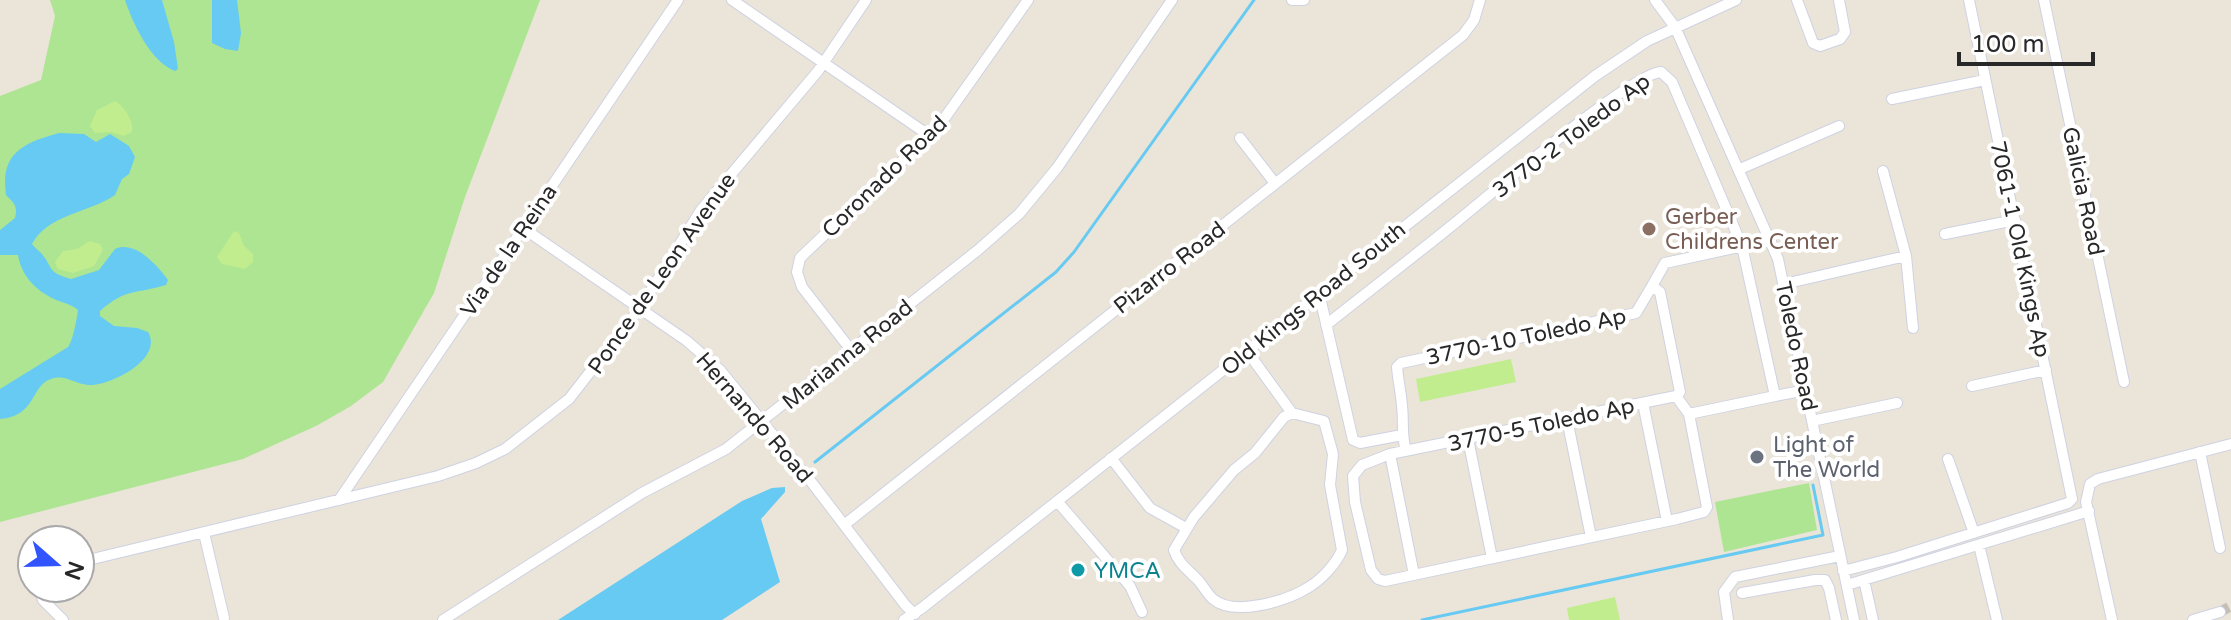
<svg xmlns="http://www.w3.org/2000/svg" width="2231" height="620" font-family="'Varela Round',sans-serif">
	<rect width="100%" height="100%" fill="#ebe4d9"/>
	<path fill="#ade593" d="M 50,0 L 540,0 L 465,197 L 434,293 L 383,382 L 351,406 L 316,426 L 243,459 L 0,522 L 0,96 L 41,80 L 55,16 Z
		M 1809,483 L 1817,530 L 1724,552 L 1715,502 Z"/>
	<path fill="#c2ed8e" d="M 115,101 C 124,106 134,121 132,132 L 124,136 L 111,132 L 95,133 L 90,126 L 97,110 Z
		M 234,231 L 239,233 L 244,246 L 253,254 L 253,262 L 245,269 L 222,264 L 217,257 Z
		M 90,241 L 100,244 L 103,250 L 94,266 L 73,273 L 58,269 L 55,262 L 63,251 L 77,249 Z
		M 1511,359 L 1516,382 L 1420,402 L 1416,379 Z
		M 1615,597 L 1620,620 L 1569,620 L 1567,608 Z"/>
	<path fill="#67caf2" d="M 125,0 L 162,0 L 174,42 L 178,69 L 175,71 C 151,62 133,24 125,0 Z
		M 212,0 L 237,0 L 241,33 L 238,51 L 225,49 L 212,43 Z
		M 59,133 L 84,134 L 96,142 L 110,134 L 129,146 L 135,157 L 129,174 L 122,179 L 115,195 C 89,213 48,214 32,244 C 34,247 38,250 41,253 C 54,268 46,272 71,279 L 99,270 L 115,249 C 135,240 157,265 168,280 L 166,285 C 136,294 126,288 100,311 L 100,316 L 114,326 L 137,328 L 148,332 C 164,359 110,386 88,385 C 75,384 65,374 51,379 C 30,386 37,416 0,419 L 0,389 L 68,347 C 73,341 77,318 78,310 C 71,304 63,303 54,299 C 35,290 21,275 18,255 L 0,255 L 0,230 L 15,218 C 18,206 14,203 6,195 C 0,153 23,143 59,133 Z
		M 785,487 L 785,492 L 761,519 L 780,582 L 722,620 L 558,620 L 742,501 L 772,488 Z"/>
	<g fill="none" stroke-linecap="round" stroke-linejoin="round">
		<path stroke="#67caf2" stroke-width="3" d="M 815,462 L 1056,272 L 1074,252 L 1254,0
			M 1422,620 L 1823,535 L 1813,485"/>
		<path stroke="#c4beb6" stroke-width="10" stroke-dasharray="10 5" stroke-linecap="butt" d="M 2220,612 L 2231,606"/>
		<defs>
			<path id="minor" d="M 732,0 L 930,136
				M 1292,0 L 1304,0
				M 1655,0 L 1675,27 L 1778,259 L 1854,620
				M 1797,0 L 1813,43 L 1820,46 L 1840,39 L 1845,32 L 1839,0
				M 2044,0 L 2124,382
				M 1892,99 L 1985,80
				M 1240,138 L 1274,182
				M 1740,169 L 1839,126
				M 1883,171 L 1906,256 L 1913,328
				M 523,228 L 687,341 L 720,370 L 809,479 L 906,606 L 915,614
				M 1945,234 L 2015,220
				M 1784,284 L 1906,256
				M 1652,286 L 1665,263 L 1771,240
				M 1319,293 L 1353,440 L 1360,443 L 1402,435
				M 1326,325 C 1369,291 1413,257 1455,223 C 1487,197 1632,73 1661,72 L 1672,82 L 1742,246 L 1775,396 L 1689,414
				M 851,350 L 802,287 L 797,272 L 800,258 L 939,126 L 1028,0
				M 1247,351 L 1292,413
				M 1972,386 L 2046,370
				M 1775,396 L 1806,390
				M 1643,403 L 1667,521
				M 1292,413 L 1324,421 L 1333,454 L 1330,485 L 1342,550 C 1336,564 1322,579 1309,587 C 1287,601 1234,617 1213,599 C 1207,594 1203,585 1197,579 C 1188,570 1178,563 1174,550 L 1194,517 L 1234,470 L 1255,453 L 1284,417 Z
				M 1567,419 L 1591,537
				M 1812,421 L 1897,403
				M 1468,439 L 1492,558
				M 1406,451 C 1401,434 1404,423 1402,406 C 1401,392 1398,380 1397,367 L 1401,363 L 1636,313 L 1652,286 L 1660,292 L 1680,392 L 1676,396 L 1689,414 L 1707,507 L 1704,512 L 1677,519 L 1385,581 L 1378,579 L 1371,570 L 1355,502 L 1353,476 L 1362,465 L 1390,454 L 1676,396
				M 2200,452 L 2220,548
				M 1390,454 L 1414,575
				M 1111,458 L 1150,508 L 1186,528
				M 1948,459 L 1974,533
				M 339,500 L 678,0
				M 1057,501 L 1130,586 L 1142,612
				M 844,525 L 1463,35 L 1474,20 L 1480,0
				M 204,533 L 224,618
				M 1979,545 L 1997,620
				M 80,562 L 438,476 L 476,463 L 505,449 L 569,399 L 640,308 L 701,210 L 818,71 L 866,0
				M 1843,571 L 1897,557 L 2068,503 L 2072,499 L 1969,0
				M 1864,580 L 1873,620
				M 1847,585 L 2089,511
				M 39,588 L 43,600 L 63,620
				M 1742,593 L 1815,580 L 1825,580 L 1829,588 L 1836,620
				M 443,620 L 642,493 L 726,449 L 978,250 L 1019,214 L 1057,168 L 1172,0
				M 904,620 L 922,608 L 1595,76 L 1647,41 L 1736,0
				M 1728,620 L 1724,592 L 1735,577 L 1840,556
				M 2112,620 L 2086,502 L 2090,484 L 2098,479 L 2231,444
				M 2193,620 L 2220,612"/>
		</defs>
		<use href="#minor" stroke="#ced2e2" stroke-width="12"/>
		<use href="#minor" stroke="#fff" stroke-width="10"/>
	</g>
	<circle fill="#8d6e63" stroke="#fff" stroke-width="3" cx="1649" cy="229" r="8"/>
	<circle fill="#6b7280" stroke="#fff" stroke-width="3" cx="1757" cy="457" r="8"/>
	<circle fill="#0f9aa8" stroke="#fff" stroke-width="3" cx="1078" cy="570" r="8"/>
	<g text-anchor="middle" stroke-width="8" stroke-linejoin="round" paint-order="stroke">
		<g font-size="22" fill="#282828" stroke="#fff">
			<text transform="translate(1571 135) rotate(-37)" y="8">3770-2 Toledo Ap</text>
			<text transform="translate(884 176) rotate(-44)" y="8">Coronado Road</text>
			<text transform="translate(2084 191) rotate(78)" y="8">Galicia Road</text>
			<text transform="translate(2021 249) rotate(78)" y="8">7061-1 Old Kings Ap</text>
			<text transform="translate(508 250) rotate(-56)" y="8">Via de la Reina</text>
			<text transform="translate(1169 267) rotate(-38)" y="8">Pizarro Road</text>
			<text transform="translate(661 273) rotate(-55)" y="8">Ponce de Leon Avenue</text>
			<text transform="translate(1313 298) rotate(-39)" y="8">Old Kings Road South</text>
			<text transform="translate(1526 336) rotate(-12)" y="8">3770-10 Toledo Ap</text>
			<text transform="translate(1797 346) rotate(78)" y="8">Toledo Road</text>
			<text transform="translate(847 354) rotate(-39)" y="8">Marianna Road</text>
			<text transform="translate(755 417) rotate(49)" y="8">Hernando Road</text>
			<text transform="translate(1541 424) rotate(-12)" y="8">3770-5 Toledo Ap</text>
		</g>
		<g font-size="22" fill="#785e54" stroke="#fff" text-anchor="start">
			<text x="1665" y="224">Gerber<tspan x="1665" dy="25">Childrens Center</tspan></text>
		</g>
		<g font-size="22" fill="#5b616d" stroke="#fff" text-anchor="start">
			<text x="1773" y="452">Light of<tspan x="1773" dy="25">The World</tspan></text>
		</g>
		<g font-size="22" fill="#0d838f" stroke="#fff" text-anchor="start">
			<text x="1094" y="578">YMCA</text>
		</g>
	</g>
	<g transform="translate(56 564) rotate(110)"><circle r="38" fill="#ffffff" stroke="#a9a9a9" stroke-width="2"/>
	<path d="M0-6L14 30L0 20L-14 30Z" fill="#3254ff"/>
	<text y="-12" font-size="22" font-weight="bold" text-anchor="middle" fill="#282828">N</text>
	</g>
	<path d="M1959 52v12h134v-12" fill="none" stroke="#282828" stroke-width="4"/>
	<text x="1971" y="52" font-size="24" fill="#282828" stroke="#ffffff" stroke-width="6" paint-order="stroke">100 m</text>
</svg>
